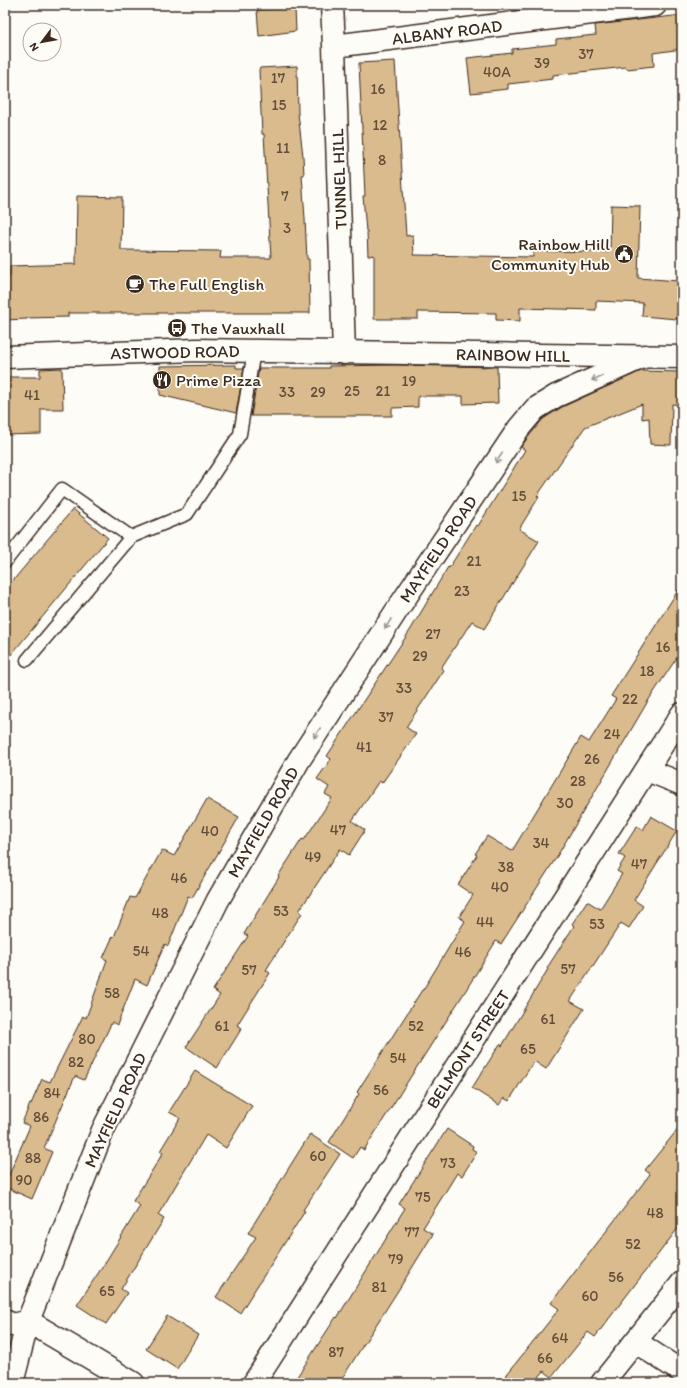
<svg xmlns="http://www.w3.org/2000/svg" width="687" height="1388" font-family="Itim,sans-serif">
	<rect width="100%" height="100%" fill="#fdfcf7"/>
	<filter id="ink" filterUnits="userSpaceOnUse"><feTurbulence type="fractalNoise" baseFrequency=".025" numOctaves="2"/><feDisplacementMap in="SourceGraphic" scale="8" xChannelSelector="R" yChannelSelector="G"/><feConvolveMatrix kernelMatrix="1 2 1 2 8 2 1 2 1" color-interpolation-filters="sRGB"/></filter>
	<g filter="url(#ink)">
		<path fill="#dabb8d" stroke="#3b2a1e" d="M 295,8 L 296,31 L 259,36 L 257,10 Z
			M 682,15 L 682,49 L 653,53 L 654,66 L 627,69 L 626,67 L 553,75 L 553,79 L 508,84 L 508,89 L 471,93 L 467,58 L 512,53 L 512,49 L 556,44 L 556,39 L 596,35 L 595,25 Z
			M 395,61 L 406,236 L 413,235 L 414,255 L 533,257 L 533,251 L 610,252 L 611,205 L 640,206 L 638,278 L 679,281 L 677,319 L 642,316 L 643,303 L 596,301 L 596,310 L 520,308 L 520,321 L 496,320 L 496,313 L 418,312 L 418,319 L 374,319 L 374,255 L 368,256 L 367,231 L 366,231 L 363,196 L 365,196 L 359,63 Z
			M 297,66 L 298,113 L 303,156 L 304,175 L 302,175 L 305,219 L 307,259 L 309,259 L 310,313 L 68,313 L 68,317 L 27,318 L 27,319 L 5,320 L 5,276 L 10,276 L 10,266 L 76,264 L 77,196 L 122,197 L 121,250 L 221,251 L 220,258 L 271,258 L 264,134 L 262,134 L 259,70 L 260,68 Z
			M 236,365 L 236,368 L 244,368 L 236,413 L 160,395 L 160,366 Z
			M 397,365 L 497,367 L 498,403 L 463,404 L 463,396 L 418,396 L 418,407 L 392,408 L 392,416 L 251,416 L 259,368 L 329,368 L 329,366 Z
			M 62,368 L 63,409 L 41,409 L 41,434 L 5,435 L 5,377 L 40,377 L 40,369 Z
			M 641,371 L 682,372 L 682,405 L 672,404 L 671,445 L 650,444 L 649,418 L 642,419 L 642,404 L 585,427 L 537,496 L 539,497 L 519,529 L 539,541 L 484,629 L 472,621 L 441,668 L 444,670 L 406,727 L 416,734 L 382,783 L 379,781 L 352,821 L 365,830 L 349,855 L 340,849 L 299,911 L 302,913 L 266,970 L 270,973 L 237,1025 L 242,1028 L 217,1068 L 186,1047 L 220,995 L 213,990 L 248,936 L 244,934 L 279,877 L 278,876 L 302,839 L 304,840 L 332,798 L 325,794 L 329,787 L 317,779 L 331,759 L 327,756 L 411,629 L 448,567 L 449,568 L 476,525 L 478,526 L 525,450 L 521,447 L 529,436 L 543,419 L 562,407 Z
			M 73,509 L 108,538 L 5,662 L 5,590 Z
			M 682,584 L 682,650 L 648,701 L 556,858 L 501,944 L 496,941 L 466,990 L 364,1150 L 360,1147 L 353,1158 L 329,1142 L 359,1094 L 357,1092 L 422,990 L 423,990 L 465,921 L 459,917 L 473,895 L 458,885 L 477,855 L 475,854 L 487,836 L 512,851 L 581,737 L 589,742 L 616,699 L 611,696 Z
			M 207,799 L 239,817 L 192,898 L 188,896 L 168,946 L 165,944 L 147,985 L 135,979 L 117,1025 L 112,1022 L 84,1080 L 75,1076 L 44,1148 L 52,1152 L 32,1199 L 5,1187 L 5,1184 L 30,1126 L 22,1123 L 30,1104 L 31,1104 L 42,1079 L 50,1082 L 83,1016 L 86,1018 L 107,960 L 103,958 L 113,936 L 114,937 L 130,897 L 135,898 L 162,850 L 174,856 Z
			M 651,816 L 677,831 L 634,900 L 643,906 L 629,928 L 621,923 L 570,1001 L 584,1009 L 546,1069 L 534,1061 L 509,1101 L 504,1098 L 499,1105 L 472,1088 L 500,1044 L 502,1046 L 548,969 L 547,968 L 574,926 L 572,924 L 587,901 L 600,909 L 622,874 L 617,871 L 625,858 L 619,854 L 637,826 L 643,830 Z
			M 195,1071 L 252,1106 L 226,1148 L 206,1135 L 158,1215 L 164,1219 L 121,1289 L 127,1293 L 106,1324 L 77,1305 L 103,1266 L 140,1206 L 133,1201 L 163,1153 L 160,1151 L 180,1118 L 169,1112 Z
			M 682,1124 L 682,1223 L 595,1337 L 588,1332 L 552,1377 L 544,1371 L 534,1383 L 500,1383 L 559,1309 L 551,1303 L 638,1190 L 650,1174 L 645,1170 Z
			M 447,1129 L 473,1146 L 472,1149 L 477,1152 L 462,1176 L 457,1173 L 423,1228 L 433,1234 L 399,1289 L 339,1383 L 293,1383 L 336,1317 L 337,1318 L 405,1208 L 399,1204 Z
			M 310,1134 L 340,1154 L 303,1210 L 305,1211 L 240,1313 L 216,1297 L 256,1237 L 248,1233 Z
			M 167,1316 L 198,1335 L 177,1369 L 146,1349 Z"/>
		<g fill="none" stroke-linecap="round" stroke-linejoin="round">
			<defs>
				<path id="service" d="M 5,562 L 62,489 L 131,537
					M 27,660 L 131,537 L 187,514 L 240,434 L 254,351"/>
				<path id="minor" d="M 332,5 L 334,46 L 344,353
					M 334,46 L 655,5
					M 647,770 L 682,784
					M 5,1321 L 13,1325 L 28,1321
					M 28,1321 L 133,1383
					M 636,1342 L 682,1372
					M 12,1383 L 28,1321 L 103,1130 L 218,900 L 299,760 L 397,610 L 519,428 L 535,409 L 556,396 L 645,356
					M 254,1383 L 682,714
					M 602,1383 L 682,1283"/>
				<path id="secondary" d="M 5,357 L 197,350 L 682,357"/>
			</defs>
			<use href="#service" stroke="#3b2a1e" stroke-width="15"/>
			<use href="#minor" stroke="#3b2a1e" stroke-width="25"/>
			<use href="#secondary" stroke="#3b2a1e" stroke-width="25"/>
			<use href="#service" stroke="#fdfcf7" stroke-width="12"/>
			<use href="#minor" stroke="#fdfcf7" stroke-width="22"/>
			<use href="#secondary" stroke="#fdfcf7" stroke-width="22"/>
		</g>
		<defs><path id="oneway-shaft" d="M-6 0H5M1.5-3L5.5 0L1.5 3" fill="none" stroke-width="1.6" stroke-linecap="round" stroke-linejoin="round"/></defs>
		<g stroke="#9c938a">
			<use href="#oneway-shaft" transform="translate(597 378) rotate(156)"/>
			<use href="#oneway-shaft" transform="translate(499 458) rotate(124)"/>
			<use href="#oneway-shaft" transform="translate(388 624) rotate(122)"/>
			<use href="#oneway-shaft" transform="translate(317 733) rotate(123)"/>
		</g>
	</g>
	<defs>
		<symbol id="civic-disc" viewBox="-11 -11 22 22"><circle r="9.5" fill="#3b2a1e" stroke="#fdfcf7"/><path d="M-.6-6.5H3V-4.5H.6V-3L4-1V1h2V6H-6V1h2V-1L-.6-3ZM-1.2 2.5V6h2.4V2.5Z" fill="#fff"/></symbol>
		<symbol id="cafe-disc" viewBox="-11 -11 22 22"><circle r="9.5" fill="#3b2a1e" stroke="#fdfcf7"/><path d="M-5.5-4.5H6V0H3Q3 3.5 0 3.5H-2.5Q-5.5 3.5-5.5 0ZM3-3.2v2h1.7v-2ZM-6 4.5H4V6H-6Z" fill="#fff"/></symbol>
		<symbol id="bus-disc" viewBox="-11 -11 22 22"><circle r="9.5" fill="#3b2a1e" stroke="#fdfcf7"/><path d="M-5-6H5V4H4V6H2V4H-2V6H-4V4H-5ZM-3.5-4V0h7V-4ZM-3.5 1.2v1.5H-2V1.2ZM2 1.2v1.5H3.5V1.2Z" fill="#fff"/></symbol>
		<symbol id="restaurant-disc" viewBox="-11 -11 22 22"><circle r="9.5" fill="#3b2a1e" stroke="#fdfcf7"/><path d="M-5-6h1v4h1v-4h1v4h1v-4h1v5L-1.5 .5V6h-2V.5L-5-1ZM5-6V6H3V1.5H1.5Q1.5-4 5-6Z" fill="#fff"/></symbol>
	</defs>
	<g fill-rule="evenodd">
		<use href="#civic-disc" x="613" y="243" width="22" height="22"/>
		<use href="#cafe-disc" x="124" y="273" width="22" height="22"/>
		<use href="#bus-disc" x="166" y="317" width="22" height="22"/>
		<use href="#restaurant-disc" x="151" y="369" width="22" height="22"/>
	</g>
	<g text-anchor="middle" stroke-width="4" stroke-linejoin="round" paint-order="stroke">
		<g font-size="15" fill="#634e3a">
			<text x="586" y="59">37</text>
			<text x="542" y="68">39</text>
			<text x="497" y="77">40A</text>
			<text x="278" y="83">17</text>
			<text x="378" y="94">16</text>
			<text x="279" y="110">15</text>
			<text x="380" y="130">12</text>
			<text x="283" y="153">11</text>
			<text x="382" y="165">8</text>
			<text x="285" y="201">7</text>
			<text x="287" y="233">3</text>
			<text x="409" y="386">19</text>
			<text x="352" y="396">25</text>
			<text x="383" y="396">21</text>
			<text x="287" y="397">33</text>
			<text x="318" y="397">29</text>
			<text x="32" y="400">41</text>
			<text x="519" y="501">15</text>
			<text x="474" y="566">21</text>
			<text x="462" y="596">23</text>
			<text x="433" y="639">27</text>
			<text x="663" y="652">16</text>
			<text x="420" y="661">29</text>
			<text x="647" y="676">18</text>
			<text x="404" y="693">33</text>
			<text x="630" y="704">22</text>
			<text x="386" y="722">37</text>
			<text x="612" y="739">24</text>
			<text x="364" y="752">41</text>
			<text x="592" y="764">26</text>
			<text x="578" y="786">28</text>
			<text x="565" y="808">30</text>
			<text x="338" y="835">47</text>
			<text x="210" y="836">40</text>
			<text x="541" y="848">34</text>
			<text x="313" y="862">49</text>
			<text x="639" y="869">47</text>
			<text x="506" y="872">38</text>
			<text x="179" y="883">46</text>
			<text x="500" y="892">40</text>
			<text x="281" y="916">53</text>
			<text x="160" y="918">48</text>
			<text x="485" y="927">44</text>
			<text x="597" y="929">53</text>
			<text x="141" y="956">54</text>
			<text x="463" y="957">46</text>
			<text x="568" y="974">57</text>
			<text x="249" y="975">57</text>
			<text x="112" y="998">58</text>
			<text x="548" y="1024">61</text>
			<text x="222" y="1031">61</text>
			<text x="416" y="1031">52</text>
			<text x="87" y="1044">80</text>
			<text x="528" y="1054">65</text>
			<text x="398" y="1063">54</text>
			<text x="76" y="1067">82</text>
			<text x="381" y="1095">56</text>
			<text x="52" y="1098">84</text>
			<text x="41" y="1122">86</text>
			<text x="318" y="1161">60</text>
			<text x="33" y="1163">88</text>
			<text x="448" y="1168">73</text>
			<text x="24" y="1185">90</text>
			<text x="423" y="1202">75</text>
			<text x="655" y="1218">48</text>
			<text x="412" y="1237">77</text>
			<text x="633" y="1249">52</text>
			<text x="396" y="1264">79</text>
			<text x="616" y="1282">56</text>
			<text x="379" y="1292">81</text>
			<text x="107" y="1296">65</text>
			<text x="590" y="1301">60</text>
			<text x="560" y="1343">64</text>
			<text x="336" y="1357">87</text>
			<text x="545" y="1363">66</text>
		</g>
		<g font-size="17" fill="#3b2a1e" stroke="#fdfcf7">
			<text transform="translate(447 32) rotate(-7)" y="6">ALBANY ROAD</text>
			<text transform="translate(339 179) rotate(-92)" y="6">TUNNEL HILL</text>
			<text transform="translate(175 352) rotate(-1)" y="6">ASTWOOD ROAD</text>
			<text transform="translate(513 355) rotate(1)" y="6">RAINBOW HILL</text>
			<text transform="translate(438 549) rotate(-56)" y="6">MAYFIELD ROAD</text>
			<text transform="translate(263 822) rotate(-60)" y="6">MAYFIELD ROAD</text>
			<text transform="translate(468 1049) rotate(-57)" y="6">BELMONT STREET</text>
			<text transform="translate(115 1110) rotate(-65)" y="6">MAYFIELD ROAD</text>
		</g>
		<g font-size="17" fill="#3b2a1e" stroke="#fdfcf7" text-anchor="start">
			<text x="610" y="250" text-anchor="end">Rainbow Hill<tspan x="610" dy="20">Community Hub</tspan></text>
			<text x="149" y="290">The Full English</text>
			<text x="191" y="334">The Vauxhall</text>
			<text x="176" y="386">Prime Pizza</text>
		</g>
	</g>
	<rect width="687" height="1388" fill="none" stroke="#fdfcf7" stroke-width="20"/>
	<rect x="10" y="10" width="667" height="1368" fill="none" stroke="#3b2a1e" stroke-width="1.5" filter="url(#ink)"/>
	<g transform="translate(42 42) rotate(238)"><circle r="19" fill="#fdfcf7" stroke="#afa8a0"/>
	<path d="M0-3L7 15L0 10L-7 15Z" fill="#3b2a1e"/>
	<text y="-6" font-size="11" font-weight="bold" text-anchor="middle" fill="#3b2a1e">N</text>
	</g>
</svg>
